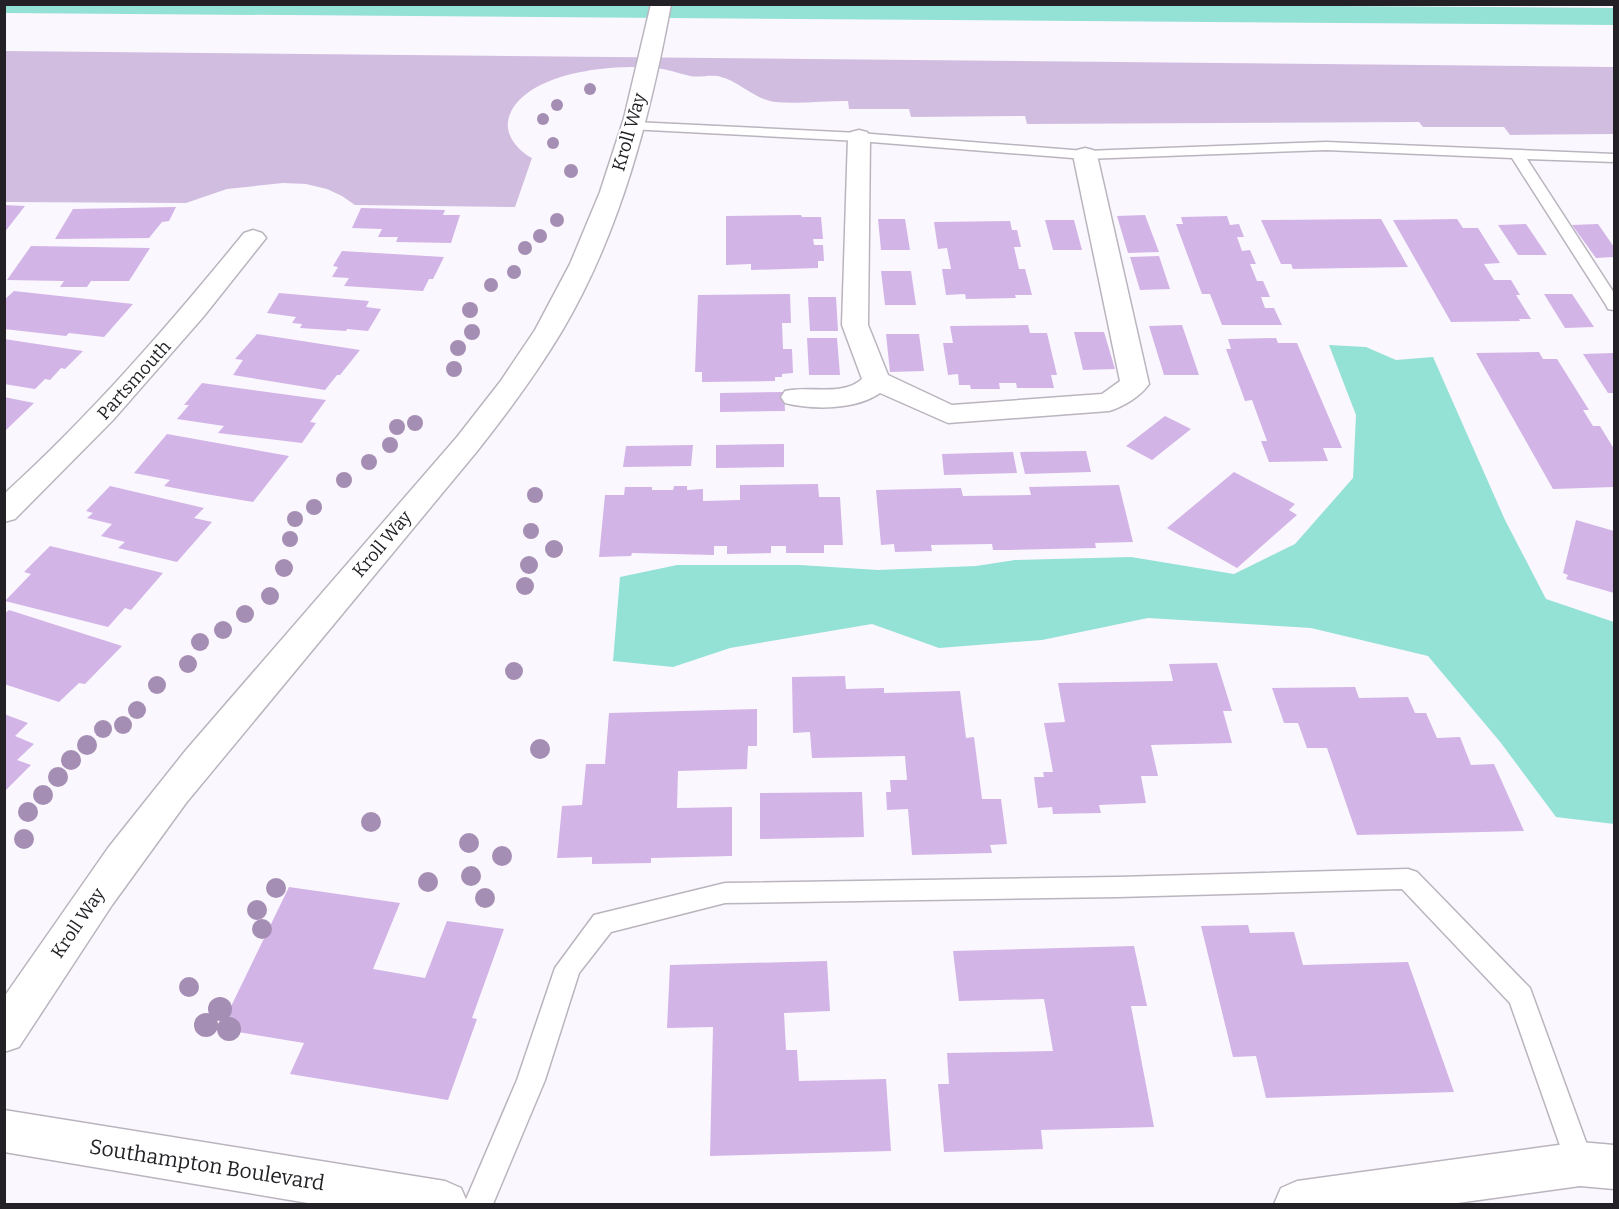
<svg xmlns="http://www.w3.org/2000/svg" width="1619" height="1209" font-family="Bitter,serif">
	<rect width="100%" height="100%" fill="#fbf7fe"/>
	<path fill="#d1bde0" d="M 5,51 L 1614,67 L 1614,134 L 1510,135 L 1504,127 L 1423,127 L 1419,122 L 1027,124 L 1025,116 L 911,117 L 909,109 L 849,109 L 848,101 C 824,101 798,104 775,102 C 756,100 740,82 721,77 C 712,74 699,78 690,76 C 678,73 667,69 655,68 C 615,64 529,71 510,114 C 502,133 517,150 532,158 L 515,207 L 355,205 L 342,196 L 327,189 L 306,184 L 283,183 L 227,189 L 186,203 L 5,202 Z"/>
	<path fill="#94e1d6" d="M 1329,345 L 1366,347 L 1396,360 L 1433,357 L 1505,520 L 1546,599 L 1614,622 L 1614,824 L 1556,817 L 1501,743 L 1428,656 L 1311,628 L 1148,618 L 1042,640 L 939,648 L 872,624 L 730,648 L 673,667 L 613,661 L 620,577 L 677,565 L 800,565 L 878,570 L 976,566 L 1015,560 L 1131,557 L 1234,574 L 1295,544 L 1353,478 L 1356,415 Z"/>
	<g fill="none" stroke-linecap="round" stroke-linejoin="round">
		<path fill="#94e1d6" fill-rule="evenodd" d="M 4,4 L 1086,4 L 1614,8 L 1614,25 L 4,13 Z"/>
	</g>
	<path fill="#d2b4e7" d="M 4,205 L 25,206 L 4,233 Z
		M 176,207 L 169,221 L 162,222 L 149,238 L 55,239 L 73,209 Z
		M 361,208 L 445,210 L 443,215 L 460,215 L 451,243 L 396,242 L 398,237 L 378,237 L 382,229 L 352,228 Z
		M 801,215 L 802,217 L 821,217 L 823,239 L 813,239 L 814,245 L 823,245 L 824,261 L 818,261 L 818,268 L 751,270 L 751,264 L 726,265 L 726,216 Z
		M 1145,215 L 1159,252 L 1128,253 L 1117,216 Z
		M 1227,216 L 1230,225 L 1239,224 L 1244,237 L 1237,237 L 1242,251 L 1250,250 L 1256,264 L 1250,264 L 1257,281 L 1263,281 L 1270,297 L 1261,297 L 1265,308 L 1274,308 L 1282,325 L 1222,325 L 1210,294 L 1202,294 L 1176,224 L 1183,224 L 1181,217 Z
		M 878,219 L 905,219 L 910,250 L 881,250 Z
		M 1381,219 L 1408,267 L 1293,269 L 1291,264 L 1281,264 L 1261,220 Z
		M 1457,219 L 1463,228 L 1478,228 L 1500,263 L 1484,264 L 1494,280 L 1511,280 L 1520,295 L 1516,295 L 1531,319 L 1519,319 L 1520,321 L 1451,322 L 1393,220 Z
		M 1045,220 L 1074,220 L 1082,250 L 1053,250 Z
		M 1010,221 L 1012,230 L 1017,230 L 1021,247 L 1014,247 L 1019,269 L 1025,269 L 1032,295 L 1015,295 L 1016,298 L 966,299 L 965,294 L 946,295 L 942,269 L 951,269 L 947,248 L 938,249 L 934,222 Z
		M 1526,224 L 1547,255 L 1518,255 L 1498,225 Z
		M 1598,224 L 1614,247 L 1614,257 L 1596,258 L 1572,225 Z
		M 31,246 L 150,248 L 129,281 L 91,281 L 87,287 L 60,287 L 64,281 L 7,280 Z
		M 342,251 L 444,257 L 433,279 L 429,279 L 423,291 L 344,286 L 349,278 L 332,277 L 338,267 L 333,266 Z
		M 1159,256 L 1170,289 L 1140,290 L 1130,257 Z
		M 881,271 L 911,271 L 916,305 L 885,305 Z
		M 14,291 L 133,304 L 104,337 L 69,333 L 66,336 L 4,329 L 4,300 Z
		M 279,293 L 369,301 L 366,307 L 381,309 L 368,331 L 347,329 L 346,331 L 300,328 L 302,324 L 292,323 L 296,317 L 267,313 Z
		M 790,294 L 791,323 L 782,323 L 783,349 L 792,349 L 793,373 L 782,374 L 782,377 L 775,377 L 775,381 L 702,382 L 702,372 L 695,372 L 698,295 Z
		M 1544,294 L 1572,294 L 1594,327 L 1565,328 Z
		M 808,297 L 836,297 L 838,331 L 810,331 Z
		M 1028,325 L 1030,333 L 1047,333 L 1057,375 L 1051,375 L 1054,388 L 1017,388 L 1016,383 L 999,383 L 1000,389 L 971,389 L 970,385 L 959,385 L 958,374 L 948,375 L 943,343 L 953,343 L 950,326 Z
		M 1182,325 L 1199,375 L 1164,375 L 1149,326 Z
		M 1074,332 L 1104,332 L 1115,369 L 1083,370 Z
		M 257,334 L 360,350 L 340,375 L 337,375 L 325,390 L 233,375 L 243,360 L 235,359 Z
		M 886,334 L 919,334 L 924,371 L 890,372 Z
		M 807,338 L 837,338 L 840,375 L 809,375 Z
		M 1276,338 L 1278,343 L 1297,343 L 1342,448 L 1323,448 L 1328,461 L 1269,462 L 1261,441 L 1267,441 L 1252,400 L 1245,401 L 1226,349 L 1231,349 L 1228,339 Z
		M 4,339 L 83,351 L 65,369 L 61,368 L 50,380 L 45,379 L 35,389 L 4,384 Z
		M 1539,352 L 1543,359 L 1557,359 L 1589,410 L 1583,410 L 1593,426 L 1600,426 L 1614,449 L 1614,487 L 1553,489 L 1476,353 Z
		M 1613,353 L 1614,393 L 1608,393 L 1583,354 Z
		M 202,383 L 326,400 L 310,422 L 316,423 L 302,443 L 218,433 L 224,426 L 177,419 L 189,405 L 184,405 Z
		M 784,392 L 785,411 L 720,412 L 720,393 Z
		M 4,397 L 34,403 L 4,432 Z
		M 1165,416 L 1191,429 L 1152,460 L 1126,446 Z
		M 167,434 L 289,456 L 253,502 L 200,493 L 164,486 L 170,480 L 134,473 Z
		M 784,444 L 784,467 L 716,468 L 716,445 Z
		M 693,445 L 691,466 L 623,467 L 626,446 Z
		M 1086,451 L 1091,472 L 1025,474 L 1020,452 Z
		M 1013,452 L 1017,473 L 944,475 L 942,454 Z
		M 1234,472 L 1295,504 L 1289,510 L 1297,515 L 1237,568 L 1167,528 Z
		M 818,484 L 819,497 L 840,497 L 843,545 L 824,545 L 824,553 L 786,553 L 786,546 L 771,546 L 771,553 L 727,554 L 727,546 L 714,546 L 714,555 L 632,553 L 631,556 L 599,557 L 605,495 L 624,495 L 625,487 L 652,487 L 652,490 L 673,490 L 674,486 L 687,486 L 687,490 L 703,489 L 703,501 L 740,500 L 740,485 Z
		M 1119,485 L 1133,542 L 1095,543 L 1096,548 L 1009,550 L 993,550 L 992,544 L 931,545 L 932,551 L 895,552 L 894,544 L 881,545 L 876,490 L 961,488 L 963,496 L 1031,495 L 1029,487 Z
		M 110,486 L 204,508 L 194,518 L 212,522 L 177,562 L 118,548 L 125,542 L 101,536 L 112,524 L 87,518 L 93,513 L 86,511 Z
		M 1576,520 L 1614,531 L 1614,593 L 1566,579 L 1568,575 L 1563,573 Z
		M 50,546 L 163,573 L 131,610 L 125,608 L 108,627 L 5,601 L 31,574 L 24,572 Z
		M 9,610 L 122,646 L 85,684 L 79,683 L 59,702 L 4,684 L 4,614 Z
		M 1217,663 L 1232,711 L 1223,711 L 1232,743 L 1151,745 L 1158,776 L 1141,776 L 1146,803 L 1099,805 L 1101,813 L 1053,814 L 1052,807 L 1038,808 L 1034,777 L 1044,777 L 1043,772 L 1053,772 L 1044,723 L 1065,722 L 1058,683 L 1173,681 L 1169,664 Z
		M 845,676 L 846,689 L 884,688 L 884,693 L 960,691 L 966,738 L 974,737 L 982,799 L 1001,799 L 1007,844 L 990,845 L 992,853 L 912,855 L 908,809 L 887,810 L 886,792 L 891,792 L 890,780 L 907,780 L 905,756 L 812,758 L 810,732 L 793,733 L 792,677 Z
		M 1355,687 L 1359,698 L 1408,697 L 1415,713 L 1426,713 L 1437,738 L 1460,737 L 1471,765 L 1494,764 L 1524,831 L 1357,835 L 1327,748 L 1307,748 L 1298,723 L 1284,723 L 1272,688 Z
		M 757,709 L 757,746 L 748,746 L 747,769 L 678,771 L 677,808 L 732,807 L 732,856 L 651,858 L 651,863 L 592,864 L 592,857 L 557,858 L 562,806 L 582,805 L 586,764 L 605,764 L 609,713 Z
		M 4,714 L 28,723 L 15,736 L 34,744 L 17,760 L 31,765 L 4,792 Z
		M 862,792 L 864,837 L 760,839 L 760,793 Z
		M 289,887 L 400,903 L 373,969 L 425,978 L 447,921 L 504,929 L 472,1018 L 477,1019 L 448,1100 L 290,1074 L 304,1043 L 220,1029 Z
		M 1248,925 L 1250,933 L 1294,932 L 1303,965 L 1408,962 L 1454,1092 L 1266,1098 L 1256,1056 L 1233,1057 L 1201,926 Z
		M 1134,946 L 1147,1006 L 1131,1006 L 1154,1127 L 1041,1130 L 1043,1149 L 944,1152 L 938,1084 L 949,1084 L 947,1053 L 1053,1051 L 1044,999 L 959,1001 L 953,951 Z
		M 827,961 L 830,1011 L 784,1013 L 786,1050 L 797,1050 L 799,1081 L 886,1079 L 891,1151 L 710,1156 L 713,1027 L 667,1028 L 670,965 Z"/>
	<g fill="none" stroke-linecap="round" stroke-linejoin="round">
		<defs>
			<path id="service" d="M 634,122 L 859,133 L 1085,151 L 1326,142 L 1614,154 L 1614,162 L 1527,159 L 1614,293 L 1614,310 L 1608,309 L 1606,305 L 1512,158 L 1326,150 L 1085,159 L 859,141 L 629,129 L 627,126 L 629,123 Z
				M 1408,869 L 1417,872 L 1530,988 L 1594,1164 L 1590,1174 L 1580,1178 L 1570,1174 L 1510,1003 L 1402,889 L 1118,897 L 725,903 L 611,932 L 579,973 L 545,1080 L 493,1204 L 464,1204 L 517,1080 L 555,968 L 594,915 L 725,883 L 1118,877 Z"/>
			<path id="minor" d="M 651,4 L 671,4 C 650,117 621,231 562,331 C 537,373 508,412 478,450 L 186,803 L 112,905 L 19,1047 L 4,1052 L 4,997 L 108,848 L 186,750 L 457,437 L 500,382 L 535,330 L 570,264 L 600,192 L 624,118 Z
				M 859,130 L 867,132 L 870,137 L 868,325 L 888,375 L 952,405 L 1102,394 L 1120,381 L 1073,155 L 1077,150 L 1085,148 L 1093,150 L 1097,155 L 1149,384 C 1141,396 1123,407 1109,411 L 948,423 L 880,393 C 856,410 813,410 785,403 L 781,397 L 785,391 C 809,385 842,397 862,379 L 842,325 L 848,137 L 851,132 Z
				M 253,230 L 262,233 L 266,238 L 204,316 L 113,420 L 15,519 L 4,522 L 4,494 C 92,414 169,325 244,233 Z
				M 4,1110 L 445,1181 L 461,1188 L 468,1204 L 314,1204 L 4,1152 Z
				M 1580,1142 L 1614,1145 L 1614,1189 L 1580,1186 L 1450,1204 L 1274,1204 L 1281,1188 L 1297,1181 Z"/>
		</defs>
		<use href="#service" stroke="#bab4be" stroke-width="3"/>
		<use href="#minor" stroke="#bab4be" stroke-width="3"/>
		<use href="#service" fill="#fff" fill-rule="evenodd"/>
		<use href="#minor" fill="#fff" fill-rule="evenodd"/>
	</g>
	<g fill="#a58eb3">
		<circle cx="590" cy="89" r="6"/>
		<circle cx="557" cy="105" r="6"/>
		<circle cx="543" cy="119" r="6"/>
		<circle cx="553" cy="143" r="6"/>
		<circle cx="571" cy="171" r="7"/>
		<circle cx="557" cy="220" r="7"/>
		<circle cx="540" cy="236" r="7"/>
		<circle cx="525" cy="248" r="7"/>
		<circle cx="514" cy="272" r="7"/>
		<circle cx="491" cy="285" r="7"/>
		<circle cx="470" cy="310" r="8"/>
		<circle cx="472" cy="332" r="8"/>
		<circle cx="458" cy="348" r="8"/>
		<circle cx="454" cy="369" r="8"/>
		<circle cx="415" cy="423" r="8"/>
		<circle cx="397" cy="427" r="8"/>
		<circle cx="390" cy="445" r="8"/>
		<circle cx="369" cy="462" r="8"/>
		<circle cx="344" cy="480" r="8"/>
		<circle cx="535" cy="495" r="8"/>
		<circle cx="314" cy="507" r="8"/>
		<circle cx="295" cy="519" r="8"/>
		<circle cx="531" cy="531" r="8"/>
		<circle cx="290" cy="539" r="8"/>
		<circle cx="554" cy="549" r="9"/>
		<circle cx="529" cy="565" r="9"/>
		<circle cx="284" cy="568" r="9"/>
		<circle cx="525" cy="586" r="9"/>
		<circle cx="270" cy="596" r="9"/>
		<circle cx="245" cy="614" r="9"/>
		<circle cx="223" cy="630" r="9"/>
		<circle cx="200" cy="642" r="9"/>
		<circle cx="188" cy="664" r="9"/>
		<circle cx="514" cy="671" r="9"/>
		<circle cx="157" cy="685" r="9"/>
		<circle cx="137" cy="710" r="9"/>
		<circle cx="123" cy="725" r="9"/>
		<circle cx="103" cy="729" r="9"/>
		<circle cx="87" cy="745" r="10"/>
		<circle cx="540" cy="749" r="10"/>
		<circle cx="71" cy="760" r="10"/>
		<circle cx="58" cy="777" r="10"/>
		<circle cx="43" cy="795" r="10"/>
		<circle cx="28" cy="812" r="10"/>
		<circle cx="371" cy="822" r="10"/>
		<circle cx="24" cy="839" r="10"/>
		<circle cx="469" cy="843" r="10"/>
		<circle cx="502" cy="856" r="10"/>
		<circle cx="471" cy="876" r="10"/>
		<circle cx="428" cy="882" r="10"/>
		<circle cx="276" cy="888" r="10"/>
		<circle cx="485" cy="898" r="10"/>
		<circle cx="257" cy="910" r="10"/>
		<circle cx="262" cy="929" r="10"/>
		<circle cx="189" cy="987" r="10"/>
		<circle cx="220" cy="1009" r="12"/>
		<circle cx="206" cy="1025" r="12"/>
		<circle cx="229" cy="1029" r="12"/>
	</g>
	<g text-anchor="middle" stroke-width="4.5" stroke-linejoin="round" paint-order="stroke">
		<g font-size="18" fill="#232125" stroke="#fff">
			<text transform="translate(629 132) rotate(-74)" y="6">Kroll Way</text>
			<text transform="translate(134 380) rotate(-48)" y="6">Partsmouth</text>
			<text transform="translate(382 544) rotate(-50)" y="6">Kroll Way</text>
			<text transform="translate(78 923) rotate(-56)" y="6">Kroll Way</text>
		</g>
		<g font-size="21" fill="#232125" stroke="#fff">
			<text transform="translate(207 1165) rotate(9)" y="7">Southampton Boulevard</text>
		</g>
	</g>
	<rect width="1619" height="1209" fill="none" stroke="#232125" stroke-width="12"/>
</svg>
